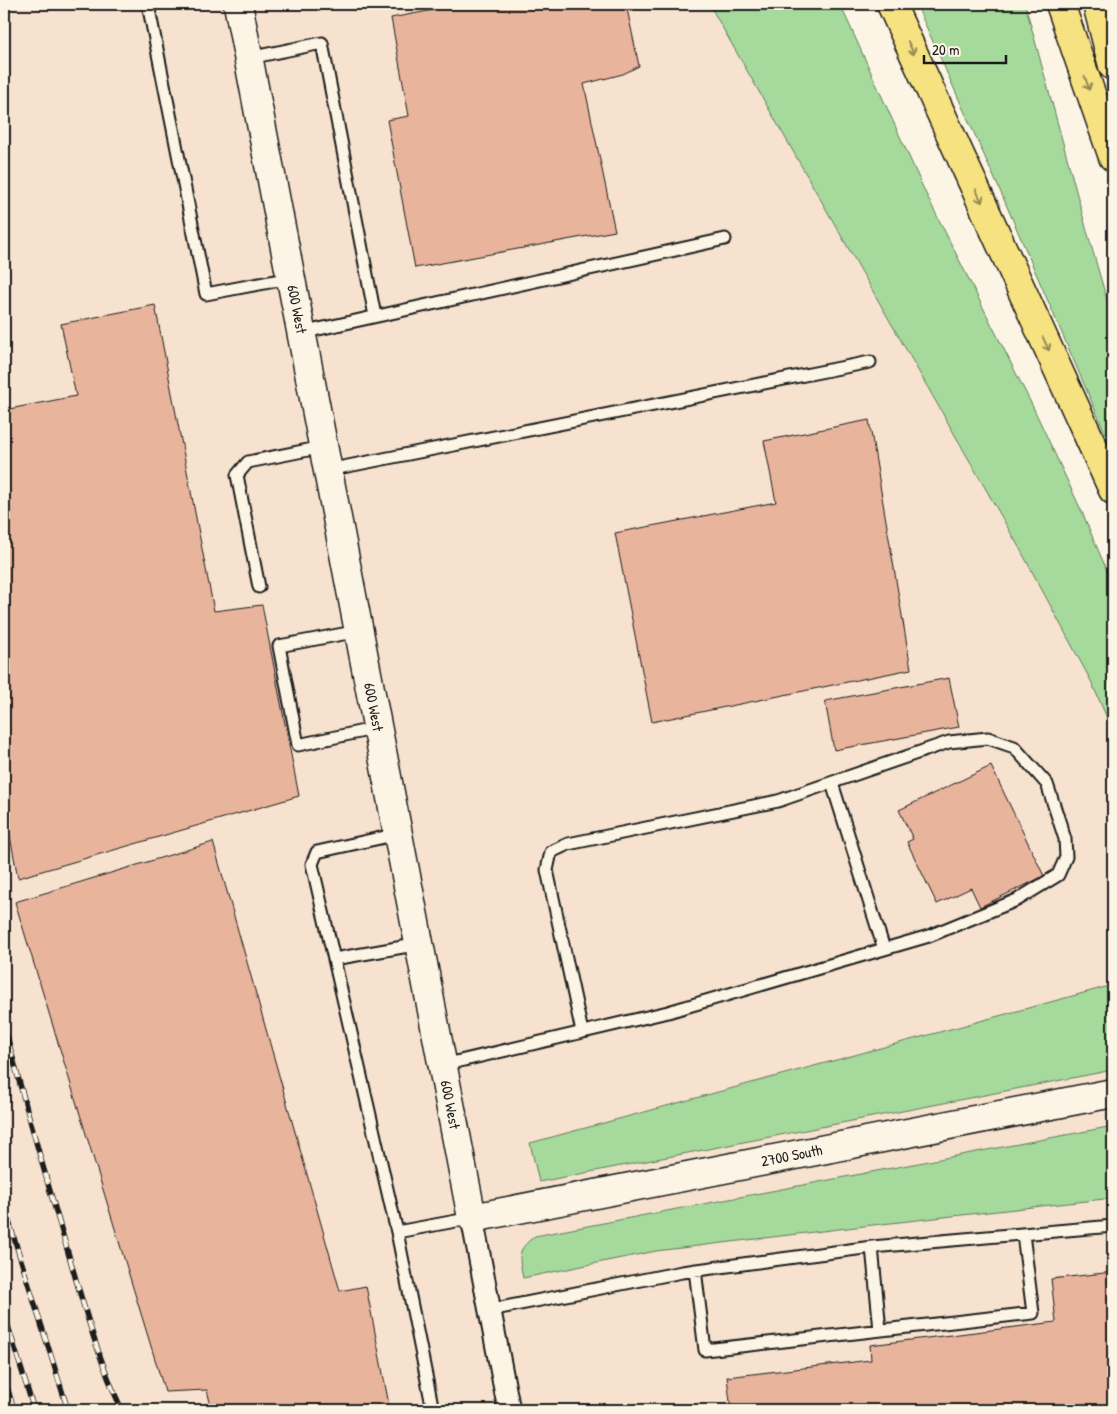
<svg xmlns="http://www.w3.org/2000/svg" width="1117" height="1414" font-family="'Patrick Hand',sans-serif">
	<rect width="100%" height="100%" fill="#fcf5e5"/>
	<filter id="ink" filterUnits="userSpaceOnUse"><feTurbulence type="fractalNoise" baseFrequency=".02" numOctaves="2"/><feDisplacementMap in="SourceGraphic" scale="10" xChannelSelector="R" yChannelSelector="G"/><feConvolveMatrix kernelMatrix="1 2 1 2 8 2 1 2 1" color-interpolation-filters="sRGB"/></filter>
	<g filter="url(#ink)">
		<path fill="#f6e2cf" d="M 4,4 L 784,4 L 1113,646 L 1113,1410 L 4,1410 Z"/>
		<path fill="#a6da9c" stroke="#617b5c" d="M 709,4 L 840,4 L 926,194 L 1033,407 L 1082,512 L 1113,585 L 1113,732 L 1091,681 L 1020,549 Z
			M 916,4 L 1025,4 L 1087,231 L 1113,321 L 1113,451 L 1002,195 Z
			M 1113,985 L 1113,1070 L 539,1182 L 530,1143 Z
			M 1113,1126 L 1113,1198 L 864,1226 L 656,1251 L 523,1278 C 519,1257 516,1250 535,1236 Z"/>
		<path fill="#e9b49c" stroke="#1c1c1c" d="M 466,4 L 626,4 L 639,66 L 623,74 L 584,84 L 615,231 L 415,268 L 387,120 L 409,116 L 391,18 Z
			M 155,305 L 214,611 L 262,605 L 299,796 L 18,878 L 4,805 L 4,410 L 76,396 L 61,324 Z
			M 869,420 L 911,669 L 652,722 L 615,533 L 776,502 L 764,441 Z
			M 949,678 L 959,727 L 834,750 L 825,701 Z
			M 991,766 L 1044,876 L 980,907 L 971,888 L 937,904 L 907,842 L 913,839 L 899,810 Z
			M 213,842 L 340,1291 L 366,1286 L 390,1410 L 212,1410 L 207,1390 L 165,1392 L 15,902 Z
			M 1113,1272 L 1113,1410 L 731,1410 L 727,1377 L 871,1360 L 870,1345 L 1056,1322 L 1051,1279 Z"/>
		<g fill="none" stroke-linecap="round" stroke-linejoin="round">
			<defs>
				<path id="lane" d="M 148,4 L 206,294 L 291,278
					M 249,58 L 322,43 L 375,316
					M 301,333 L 725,239
					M 328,470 L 870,362
					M 259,587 L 237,475 L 248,462 L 323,447
					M 359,631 L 279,646 L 298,745 L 378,728
					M 832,783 L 884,949
					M 334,959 L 420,944
					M 443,1065 L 668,1012 L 929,936 L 1017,900 L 1058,875 L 1066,857 L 1065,839 L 1047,784 L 1014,747 L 988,738 L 949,742 L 778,801 L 568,844 L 551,852 L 547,870 L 582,1032
					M 397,1232 L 312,864 L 317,852 L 398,834
					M 872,1247 L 880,1330
					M 695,1270 L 705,1350 L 1033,1313 L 1023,1234
					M 490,1310 L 682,1272 L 872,1247 L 1113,1226
					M 433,1410 L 397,1232 L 472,1218"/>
				<path id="street" d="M 472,1218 L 509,1410"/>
				<g id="secondary">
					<path id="s1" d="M 238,4 L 472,1218 L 1113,1093"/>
				</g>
				<path id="highway" d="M 891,4 L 1113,490
					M 1060,4 L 1113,157
					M 1097,4 L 1113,66"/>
			</defs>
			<use href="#lane" stroke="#1c1c1c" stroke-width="15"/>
			<use href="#street" stroke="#1c1c1c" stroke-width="25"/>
			<use href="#secondary" stroke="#1c1c1c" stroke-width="31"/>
			<use href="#highway" stroke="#1c1c1c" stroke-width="31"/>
			<use href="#lane" stroke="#fcf5e5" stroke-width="11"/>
			<use href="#street" stroke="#fcf5e5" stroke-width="21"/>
			<use href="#secondary" stroke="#fcf5e5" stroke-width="28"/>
			<use href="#highway" stroke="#f7e281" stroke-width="28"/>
			<defs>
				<path id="rail" d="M 4,1025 C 24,1100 45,1175 67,1249 C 83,1303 98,1359 122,1410
					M 4,1206 L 68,1410
					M 4,1313 L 34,1410
					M 4,1377 L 14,1410"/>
			</defs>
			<use href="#rail" stroke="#1c1c1c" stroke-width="5.5"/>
			<use href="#rail" stroke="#fcf5e5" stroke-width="4" stroke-dasharray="11" stroke-linecap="butt"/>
		</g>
		<defs><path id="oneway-shaft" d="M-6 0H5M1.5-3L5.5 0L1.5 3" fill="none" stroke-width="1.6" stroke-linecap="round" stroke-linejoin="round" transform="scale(1.25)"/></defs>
		<g stroke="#948954">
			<use href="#oneway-shaft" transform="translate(911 48) rotate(65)"/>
			<use href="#oneway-shaft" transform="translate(1087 83) rotate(71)"/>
			<use href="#oneway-shaft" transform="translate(979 196) rotate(65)"/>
			<use href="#oneway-shaft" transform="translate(1046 344) rotate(65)"/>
		</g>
	</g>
	<g text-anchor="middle" stroke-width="4" stroke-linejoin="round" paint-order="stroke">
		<g font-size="15" fill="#1c1c1c" stroke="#fcf5e5">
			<text dy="5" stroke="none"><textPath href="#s1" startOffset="311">600 West</textPath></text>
			<text dy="5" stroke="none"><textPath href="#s1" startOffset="716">600 West</textPath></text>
			<text dy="5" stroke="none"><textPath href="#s1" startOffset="1121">600 West</textPath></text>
			<text dy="5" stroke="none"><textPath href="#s1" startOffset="1562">2700 South</textPath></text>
		</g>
	</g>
	<rect width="1117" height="1414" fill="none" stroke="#fcf5e5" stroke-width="20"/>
	<rect x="10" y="10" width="1097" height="1394" fill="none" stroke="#1c1c1c" stroke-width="2" filter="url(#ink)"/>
	<path d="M924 55v8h82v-8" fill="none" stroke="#1c1c1c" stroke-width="2.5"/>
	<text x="932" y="55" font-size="15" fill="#1c1c1c" stroke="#fcf5e5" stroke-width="4" paint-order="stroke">20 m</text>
</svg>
